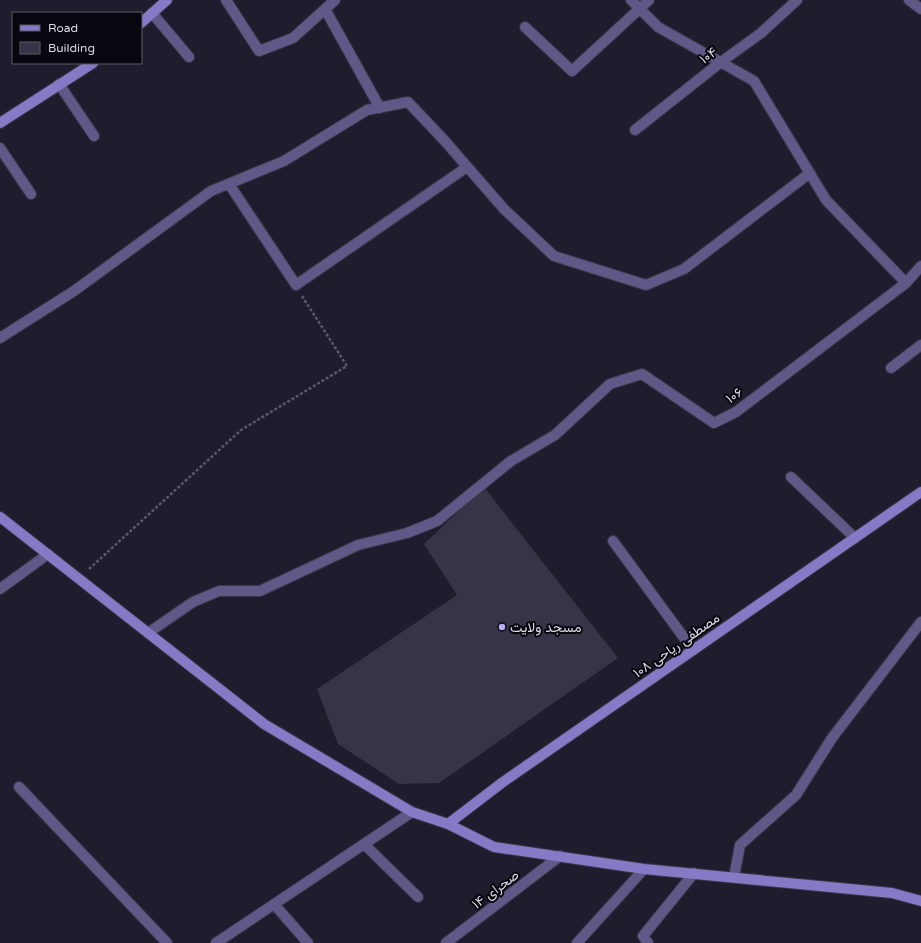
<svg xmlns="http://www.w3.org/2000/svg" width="921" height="943" font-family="'Varela Round',Vazirmatn,sans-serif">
	<rect width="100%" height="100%" fill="#1e1c2d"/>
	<path fill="#363446" d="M 484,487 L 618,658 L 439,783 L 399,784 L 338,744 L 317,689 L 457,595 L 424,544 Z"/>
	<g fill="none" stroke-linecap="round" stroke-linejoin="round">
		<defs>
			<path id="street" d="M 226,0 L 259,51 L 293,38 L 335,0
				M 631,0 L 658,27 L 754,81 L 826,200 L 906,283
				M 909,0 L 921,9
				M 325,9 L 380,108
				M 152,13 L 189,57
				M 525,27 L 572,71 L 649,0
				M 59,84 L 94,136
				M 635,130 L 721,62 L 761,33 L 797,0
				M 0,148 L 31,194
				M 229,184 L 296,285 L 467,167
				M 0,338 L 74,291 L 211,191 L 284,161 L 367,110 L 408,102 L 444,140 L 504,209 L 554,256 L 646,285 L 684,269 L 810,173
				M 891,368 L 921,345
				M 791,477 L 855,538
				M 613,541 L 693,650
				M 0,589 L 48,554
				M 148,633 L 193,602 L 219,591 L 260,591 L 358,545 L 407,533 L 437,521 L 511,461 L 555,435 L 610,384 L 642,374 L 714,423 L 736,412 L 906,283 L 921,266
				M 19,787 L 167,943
				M 364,844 L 418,897
				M 734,877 L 740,845 L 796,795 L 832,738 L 921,622
				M 274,904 L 308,943
				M 216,943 L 412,812
				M 446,943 L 560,856
				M 577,943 L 644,869
				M 648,943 L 643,936 L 694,873"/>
			<path id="secondary" d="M 141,23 L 167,0
				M 0,123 L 93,63
				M 0,517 L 264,724 L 412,812 L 448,824 L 494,847 L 644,869 L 892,893 L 921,901
				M 448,824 L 503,782 L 921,492"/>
		</defs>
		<use href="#street" stroke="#383647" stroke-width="12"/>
		<use href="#secondary" stroke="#383647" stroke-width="12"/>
		<path stroke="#5a5968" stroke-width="2.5" stroke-dasharray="3 2" stroke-linecap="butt" d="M 89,569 L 241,430 L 347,366 L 302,296"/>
		<use href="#street" stroke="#605988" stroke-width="10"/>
		<use href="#secondary" stroke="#8679c5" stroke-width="10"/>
	</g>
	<circle fill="#b7abf8" stroke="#08070f" stroke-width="1.5" cx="502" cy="627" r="4"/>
	<g text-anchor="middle" stroke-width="4" stroke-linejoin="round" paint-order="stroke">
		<g font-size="14" fill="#d9d8e4" stroke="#08070f">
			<text transform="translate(708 55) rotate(-37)" y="5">۱۰۴</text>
			<text transform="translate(734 395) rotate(-35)" y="5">۱۰۶</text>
			<text transform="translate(676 645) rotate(-35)" y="5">مصطفی ریاحی ۱۰۸</text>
			<text transform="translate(495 889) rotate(-37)" y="5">صحرای ۱۴</text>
		</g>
		<g font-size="14" fill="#d9d8e4" stroke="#08070f" text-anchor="start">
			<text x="510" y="632">مسجد ولایت</text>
		</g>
	</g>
	<rect x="12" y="12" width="130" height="52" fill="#08070f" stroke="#5c5b64"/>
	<rect x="20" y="25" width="20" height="6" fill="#8679c5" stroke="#5c5b64"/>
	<text x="48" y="32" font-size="12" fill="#d9d8e4">Road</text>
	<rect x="20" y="42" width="20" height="12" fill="#363446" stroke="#5c5b64"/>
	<text x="48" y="52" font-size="12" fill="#d9d8e4">Building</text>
</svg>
